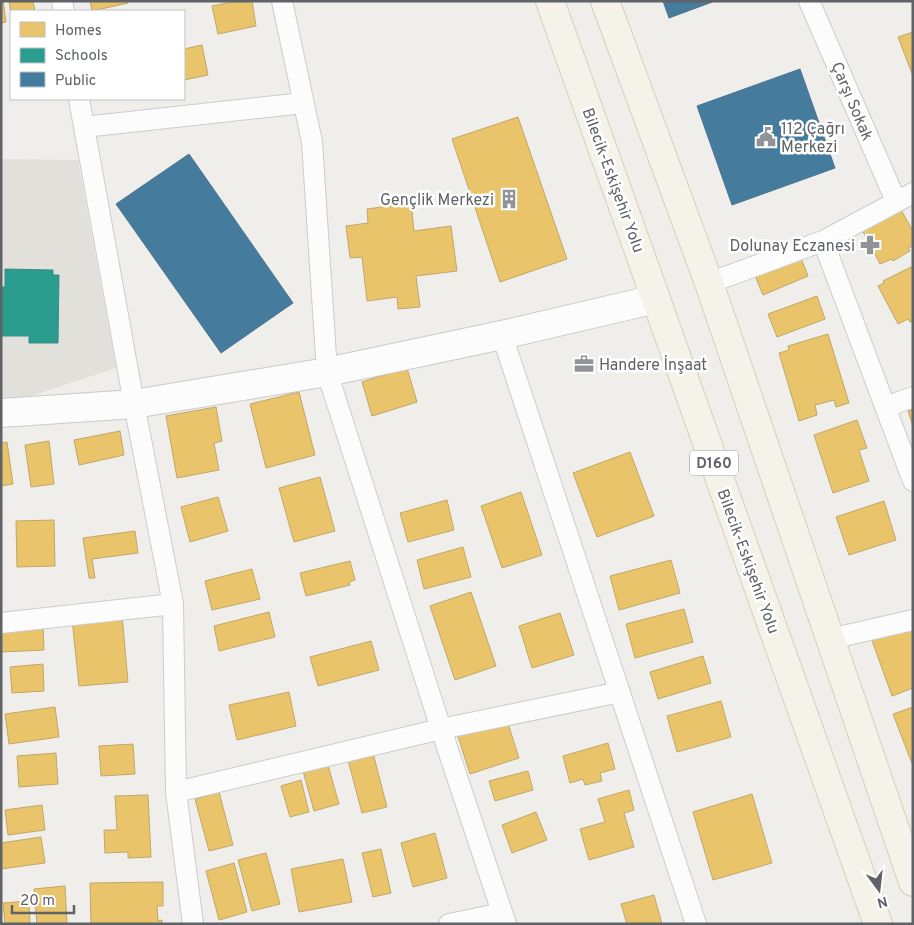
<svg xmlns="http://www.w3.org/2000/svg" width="914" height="925" font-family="Overpass,sans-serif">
	<rect width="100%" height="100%" fill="#efeeea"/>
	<path fill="#e2e0da" d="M 1,159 L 78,160 L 116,368 L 16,401 L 1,400 Z"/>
	<path fill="#e9c46a" stroke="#c0a769" d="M 1,1 L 3,1 L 6,22 L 1,23 Z
		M 9,1 L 33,1 L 35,11 L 11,11 L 11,14 Z
		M 90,1 L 128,1 L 128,3 L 92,11 Z
		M 238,1 L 252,1 L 256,26 L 218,34 L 212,6 Z
		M 913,32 L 913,76 L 898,37 Z
		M 202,45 L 208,75 L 184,80 L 184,49 Z
		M 518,117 L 567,259 L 500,282 L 452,139 Z
		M 411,203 L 414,231 L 451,226 L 457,271 L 416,276 L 420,307 L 398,309 L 397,297 L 367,301 L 362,257 L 350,258 L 346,226 L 368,223 L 367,209 Z
		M 897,203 L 913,231 L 913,246 L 908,248 L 910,251 L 893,261 L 892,259 L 880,264 L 861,228 Z
		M 799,253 L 808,276 L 763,295 L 753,271 Z
		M 913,266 L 913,321 L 910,322 L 908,319 L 898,324 L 878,286 L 884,283 L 883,281 Z
		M 817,296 L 825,319 L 777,337 L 768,314 Z
		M 828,334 L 849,403 L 836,407 L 834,400 L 815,405 L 817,415 L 799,421 L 779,353 L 789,350 L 788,346 Z
		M 407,368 L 417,402 L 372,416 L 362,382 Z
		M 299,392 L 315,455 L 266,468 L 250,404 Z
		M 216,407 L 222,441 L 214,443 L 219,470 L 177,478 L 166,416 Z
		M 913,410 L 913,426 L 908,411 Z
		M 857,420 L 867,448 L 859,450 L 869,481 L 833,493 L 814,435 Z
		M 120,431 L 124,455 L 79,465 L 74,440 Z
		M 49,441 L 54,484 L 31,487 L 25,445 Z
		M 7,442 L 13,484 L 1,486 L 1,443 Z
		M 630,452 L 654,516 L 597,537 L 573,473 Z
		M 320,477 L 335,531 L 294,542 L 279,488 Z
		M 521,492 L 542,555 L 502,568 L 481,506 Z
		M 218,497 L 228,531 L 190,542 L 181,507 Z
		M 447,500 L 454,530 L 408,542 L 400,513 Z
		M 884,501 L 896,540 L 849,555 L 836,517 Z
		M 54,520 L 55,566 L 17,567 L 16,521 Z
		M 135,531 L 138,553 L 92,559 L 95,578 L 89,578 L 83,538 Z
		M 463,547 L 471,577 L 424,589 L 417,560 Z
		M 671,560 L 680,593 L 619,610 L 610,576 Z
		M 350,561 L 355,580 L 349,582 L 350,585 L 306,596 L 300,573 Z
		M 252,569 L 260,599 L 212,610 L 205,581 Z
		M 471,592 L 496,666 L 455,680 L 430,606 Z
		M 684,609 L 693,642 L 635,658 L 626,624 Z
		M 269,612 L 275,637 L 219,651 L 214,626 Z
		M 560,613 L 574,655 L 532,668 L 519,626 Z
		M 122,615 L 128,682 L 79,686 L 72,619 Z
		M 908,621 L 913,633 L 913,688 L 892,696 L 870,635 Z
		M 43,623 L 44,650 L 1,652 L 1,625 Z
		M 371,641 L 379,670 L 318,686 L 310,657 Z
		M 703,656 L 711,683 L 658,699 L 650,672 Z
		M 43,664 L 44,691 L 12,693 L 10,667 Z
		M 289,692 L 296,726 L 237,740 L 229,705 Z
		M 721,701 L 731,737 L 677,752 L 667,716 Z
		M 55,707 L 59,737 L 9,744 L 5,714 Z
		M 913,707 L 913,766 L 893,714 Z
		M 506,717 L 519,758 L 470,774 L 457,733 Z
		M 608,743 L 615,769 L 600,773 L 602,781 L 585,785 L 583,779 L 570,783 L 563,756 Z
		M 133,744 L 135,774 L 101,776 L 99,746 Z
		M 56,753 L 58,784 L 19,787 L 17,756 Z
		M 373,753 L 387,807 L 362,813 L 348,760 Z
		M 328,765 L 339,804 L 314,811 L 303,771 Z
		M 528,771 L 533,790 L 495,801 L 489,781 Z
		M 301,780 L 309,812 L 290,817 L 281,786 Z
		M 629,790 L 634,810 L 624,813 L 634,847 L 589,860 L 580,829 L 605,822 L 598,799 Z
		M 219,792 L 233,845 L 209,851 L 195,799 Z
		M 752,794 L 772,863 L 713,880 L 693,812 Z
		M 148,795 L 151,857 L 128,858 L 128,852 L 105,853 L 104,830 L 117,830 L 115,796 Z
		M 42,805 L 45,830 L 8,835 L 5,810 Z
		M 536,812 L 547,840 L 512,853 L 502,825 Z
		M 435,833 L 447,878 L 413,887 L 401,843 Z
		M 41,837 L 45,863 L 1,869 L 1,843 Z
		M 381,849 L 391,893 L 373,897 L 362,853 Z
		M 266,853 L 280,904 L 252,911 L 238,860 Z
		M 343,859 L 352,902 L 299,912 L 291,869 Z
		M 234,863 L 247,912 L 219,920 L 206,871 Z
		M 163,882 L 163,906 L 157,906 L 158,921 L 162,920 L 162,924 L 91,924 L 90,883 Z
		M 65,886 L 67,924 L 37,924 L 34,889 Z
		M 654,895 L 662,924 L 627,924 L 621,904 Z
		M 29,901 L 30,924 L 5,924 L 3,903 Z"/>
	<path fill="#2a9d8f" stroke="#3a8c83" d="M 5,269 L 53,270 L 53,275 L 59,275 L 58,343 L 29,343 L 29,336 L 1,336 L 1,287 L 5,287 Z"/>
	<path fill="#457b9d" stroke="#4d748d" d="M 663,1 L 715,1 L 669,18 Z
		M 800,69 L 835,168 L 732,205 L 697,106 Z
		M 189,154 L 293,303 L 221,353 L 116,204 Z"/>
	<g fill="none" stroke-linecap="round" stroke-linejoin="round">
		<defs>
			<path id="street" d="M 62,1 L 64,11
				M 282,1 L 312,142 L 327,372 L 441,729 L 506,924
				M 809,1 L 896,201
				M 79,99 L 134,404 L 173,604 L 176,792 L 193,924
				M 84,127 L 303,103
				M 823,241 L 913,481
				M 709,283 L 823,241 L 913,193
				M 502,335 L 696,924
				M 886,407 L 913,397
				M 1,623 L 173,604
				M 830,639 L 913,620
				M 176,792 L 441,729 L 620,692
				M 449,924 L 502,913"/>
			<path id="secondary" d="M 1,413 L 134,404 L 327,372 L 502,335 L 656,299"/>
			<path id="primary" d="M 550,1 L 878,924
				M 605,1 L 709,283 L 913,882"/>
		</defs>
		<use href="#street" stroke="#cbcccc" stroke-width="22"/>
		<use href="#secondary" stroke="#cacacb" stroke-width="30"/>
		<use href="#primary" stroke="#d7ceb8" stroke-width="30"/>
		<use href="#street" stroke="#fdfcfc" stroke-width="20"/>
		<use href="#secondary" stroke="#fdfcfc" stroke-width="28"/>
		<use href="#primary" stroke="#f4f2e9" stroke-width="28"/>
	</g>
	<defs>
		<symbol id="civic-bare" viewBox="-9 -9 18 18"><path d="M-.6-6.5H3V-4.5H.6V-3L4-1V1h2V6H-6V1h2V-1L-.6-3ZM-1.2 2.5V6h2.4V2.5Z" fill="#919496" stroke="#fff" stroke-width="2.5" paint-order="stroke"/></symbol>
		<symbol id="building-bare" viewBox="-9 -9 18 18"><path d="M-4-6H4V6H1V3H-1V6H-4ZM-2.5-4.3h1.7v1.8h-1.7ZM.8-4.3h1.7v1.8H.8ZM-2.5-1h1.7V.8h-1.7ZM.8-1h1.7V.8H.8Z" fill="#919496" stroke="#fff" stroke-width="2.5" paint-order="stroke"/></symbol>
		<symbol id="pharmacy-bare" viewBox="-9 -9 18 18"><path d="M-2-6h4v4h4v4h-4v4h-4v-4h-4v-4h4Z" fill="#919496" stroke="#fff" stroke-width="2.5" paint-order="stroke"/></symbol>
		<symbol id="office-bare" viewBox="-9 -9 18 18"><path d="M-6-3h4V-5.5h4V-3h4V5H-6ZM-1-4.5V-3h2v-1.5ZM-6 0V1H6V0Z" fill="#919496" stroke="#fff" stroke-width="2.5" paint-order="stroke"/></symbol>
	</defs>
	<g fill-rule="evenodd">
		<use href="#civic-bare" x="752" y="123" width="28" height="28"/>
		<use href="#building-bare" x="495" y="185" width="28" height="28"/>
		<use href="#pharmacy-bare" x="856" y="231" width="28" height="28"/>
		<use href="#office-bare" x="570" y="350" width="28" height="28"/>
	</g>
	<g text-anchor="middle" stroke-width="5" stroke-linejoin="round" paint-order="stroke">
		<rect fill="#fff" stroke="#8f9295" stroke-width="1" x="690" y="450.5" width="48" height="25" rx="4"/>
		<g font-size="15" font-weight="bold" fill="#5f6368">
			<text x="714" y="468">D160</text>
		</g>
		<g font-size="16" fill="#5f6368" stroke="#fff">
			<text transform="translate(853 101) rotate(67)" y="6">Çarşı Sokak</text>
			<text transform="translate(614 180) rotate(70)" y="6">Bilecik-Eskişehir Yolu</text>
			<text transform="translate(749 561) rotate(70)" y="6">Bilecik-Eskişehir Yolu</text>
		</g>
		<g font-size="16" fill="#5f6368" stroke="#fff" text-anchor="start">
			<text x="781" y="134">112 Çağrı<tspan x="781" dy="18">Merkezi</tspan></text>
			<text x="494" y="205" text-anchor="end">Gençlik Merkezi</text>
			<text x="855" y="251" text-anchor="end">Dolunay Eczanesi</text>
			<text x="599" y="370">Handere İnşaat</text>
		</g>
	</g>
	<rect width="914" height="925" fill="none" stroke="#5f6368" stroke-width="5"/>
	<rect x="10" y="10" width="175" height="90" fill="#ffffff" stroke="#bfc1c3"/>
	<rect x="20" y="22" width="25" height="15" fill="#e9c46a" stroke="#bfc1c3"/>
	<text x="55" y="35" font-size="15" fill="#5f6368">Homes</text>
	<rect x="20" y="48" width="25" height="15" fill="#2a9d8f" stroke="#bfc1c3"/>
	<text x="55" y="60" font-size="15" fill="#5f6368">Schools</text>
	<rect x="20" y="72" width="25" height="15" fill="#457b9d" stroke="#bfc1c3"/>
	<text x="55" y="85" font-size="15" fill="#5f6368">Public</text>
	<g transform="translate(879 890) rotate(165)" stroke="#ffffff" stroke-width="4" paint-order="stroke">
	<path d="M0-4L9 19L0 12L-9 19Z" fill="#5f6368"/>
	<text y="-8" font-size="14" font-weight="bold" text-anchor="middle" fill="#5f6368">N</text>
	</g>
	<path d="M12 905v8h62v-8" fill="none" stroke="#5f6368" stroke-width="2.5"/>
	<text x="20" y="905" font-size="15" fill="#5f6368" stroke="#ffffff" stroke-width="4" paint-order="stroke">20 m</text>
</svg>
